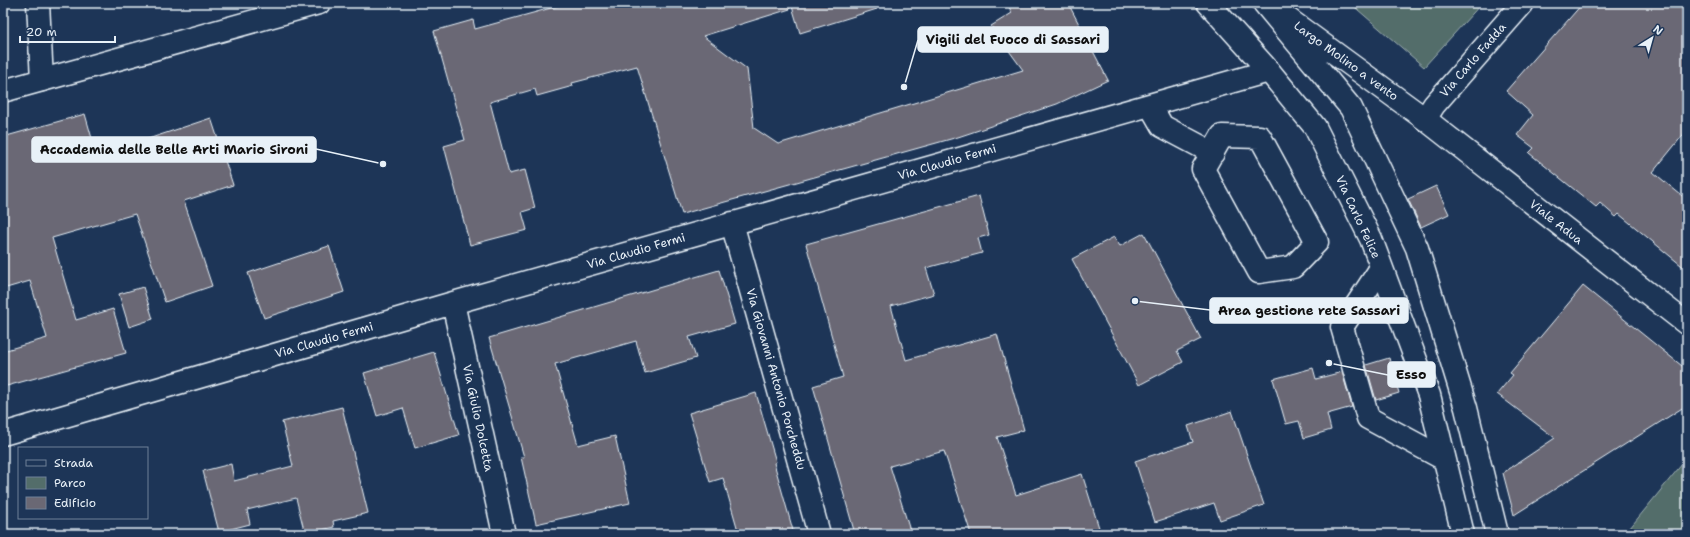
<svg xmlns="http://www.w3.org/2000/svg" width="1690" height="537" font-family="'Shantell Sans',sans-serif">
	<rect width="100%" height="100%" fill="#1d3557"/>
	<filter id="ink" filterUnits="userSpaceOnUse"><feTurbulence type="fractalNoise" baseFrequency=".025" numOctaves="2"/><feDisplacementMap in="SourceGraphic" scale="8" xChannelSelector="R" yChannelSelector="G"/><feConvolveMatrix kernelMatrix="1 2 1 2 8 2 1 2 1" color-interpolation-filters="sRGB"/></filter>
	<g filter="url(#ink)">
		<path fill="#536d6a" stroke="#9eafb1" d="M 1350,3 L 1482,3 L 1424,67 Z
			M 1687,458 L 1687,534 L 1625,534 Z"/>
		<path fill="#6a6874" stroke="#e8f1f8" d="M 569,3 L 789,3 L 790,9 L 703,36 L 747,69 L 754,128 L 778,144 L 1023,70 L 991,26 L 1012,13 L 1007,3 L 1068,3 L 1108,80 L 1057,104 L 958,137 L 682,214 L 637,66 L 572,83 L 573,86 L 537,96 L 535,89 L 490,102 L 509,174 L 525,170 L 535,208 L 522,212 L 527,230 L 470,245 L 444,146 L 465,140 L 434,31 L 473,20 L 475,29 Z
			M 791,3 L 876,3 L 877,9 L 800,33 Z
			M 1583,3 L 1687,3 L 1687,130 L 1653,172 L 1687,200 L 1687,270 L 1619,214 L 1616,217 L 1600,203 L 1596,207 L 1529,153 L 1534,148 L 1517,135 L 1533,115 L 1506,91 Z
			M 85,114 L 97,156 L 211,118 L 233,185 L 184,201 L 212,286 L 165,302 L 135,214 L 52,238 L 76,320 L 113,309 L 126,353 L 3,387 L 3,351 L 47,338 L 30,281 L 3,289 L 3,137 Z
			M 1436,186 L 1449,214 L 1421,227 L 1408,199 Z
			M 979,196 L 989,235 L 978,238 L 982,253 L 926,268 L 934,294 L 891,306 L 906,360 L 997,334 L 1024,430 L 997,437 L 1016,495 L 1082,474 L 1101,534 L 971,534 L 944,451 L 890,466 L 911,534 L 855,534 L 813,386 L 843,377 L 806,244 Z
			M 1144,233 L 1201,339 L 1177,351 L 1183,362 L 1139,385 L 1072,259 L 1114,237 L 1120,246 Z
			M 329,246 L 344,292 L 264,318 L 248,273 Z
			M 719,270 L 735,324 L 689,337 L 696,358 L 645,373 L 636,341 L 555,364 L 578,445 L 615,436 L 630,503 L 536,524 L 521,457 L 524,457 L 489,338 Z
			M 1583,286 L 1687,370 L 1687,405 L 1514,515 L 1503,473 L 1555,438 L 1497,394 L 1513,375 L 1510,373 Z
			M 143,287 L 153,319 L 129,327 L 119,294 Z
			M 434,352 L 459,435 L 415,448 L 403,408 L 377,416 L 364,373 Z
			M 1389,358 L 1399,393 L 1376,400 L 1366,365 Z
			M 1313,368 L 1316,379 L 1342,372 L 1352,407 L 1327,414 L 1331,430 L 1304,438 L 1299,421 L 1286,424 L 1273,379 Z
			M 756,393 L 776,462 L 774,463 L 794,534 L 739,534 L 723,478 L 710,482 L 689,413 Z
			M 342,407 L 368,513 L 333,521 L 334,527 L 305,534 L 296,498 L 247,510 L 250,524 L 219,532 L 203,471 L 231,464 L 234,481 L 293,466 L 282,422 Z
			M 1232,411 L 1264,505 L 1220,520 L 1214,503 L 1155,522 L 1135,461 L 1193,442 L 1188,426 Z"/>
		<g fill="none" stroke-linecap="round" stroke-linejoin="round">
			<defs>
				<path id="minor" d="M 38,3 L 42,80
					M 1150,105 L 1162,126 L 1213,153
					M 1425,119 L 1434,105 L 1523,3
					M 1222,136 L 1260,137 L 1317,242 L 1293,267 L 1259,272 L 1203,169 Z
					M 732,223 L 819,534
					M 1381,268 L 1342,327 L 1368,418 L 1444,459
					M 453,303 L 504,534
					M 3,434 L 453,303 L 1269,71"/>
				<path id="major" d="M 1208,3 L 1269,71 L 1315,127 L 1371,239 L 1429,395 L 1463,534
					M 1264,3 L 1351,108 L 1417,248 L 1466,408 L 1497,534
					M 1284,16 L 1425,119 L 1687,324
					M 3,91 L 319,3"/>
			</defs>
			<use href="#minor" stroke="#e8f1f8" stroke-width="25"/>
			<use href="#major" stroke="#e8f1f8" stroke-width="25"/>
			<use href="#minor" stroke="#1d3557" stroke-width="22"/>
			<use href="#major" stroke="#1d3557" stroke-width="22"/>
		</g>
	</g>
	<g text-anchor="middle" stroke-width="4" stroke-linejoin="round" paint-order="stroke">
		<g font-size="12" fill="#e8f1f8" stroke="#1d3557">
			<text transform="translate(1473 60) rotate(-49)" y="4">Via Carlo Fadda</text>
			<text transform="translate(1346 61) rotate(36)" y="4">Largo Molino a vento</text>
			<text transform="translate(947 162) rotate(-16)" y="4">Via Claudio Fermi</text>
			<text transform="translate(1358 217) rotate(65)" y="4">Via Carlo Felice</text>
			<text transform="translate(1556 222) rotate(38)" y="4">Viale Adua</text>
			<text transform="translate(636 251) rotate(-16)" y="4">Via Claudio Fermi</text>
			<text transform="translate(324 340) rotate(-16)" y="4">Via Claudio Fermi</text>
			<text transform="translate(776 379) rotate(74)" y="4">Via Giovanni Antonio Porcheddu</text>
			<text transform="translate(478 418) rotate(78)" y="4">Via Giulio Dolcetta</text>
		</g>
	</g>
	<path fill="none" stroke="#e8f1f8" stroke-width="1.5" d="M904 87L918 40M383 164L316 149M1135 301L1210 310M1329 363L1388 375"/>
	<g fill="#e8f1f8" stroke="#1d3557" stroke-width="1.5">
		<circle cx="904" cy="87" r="4"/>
		<circle cx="383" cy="164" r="4"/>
		<circle cx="1135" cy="301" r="4"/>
		<circle cx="1329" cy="363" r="4"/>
	</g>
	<g fill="#e8f1f8" stroke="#e8f1f8" stroke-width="1.5">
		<rect x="918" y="27" width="190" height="25" rx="4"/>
		<rect x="32" y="137" width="284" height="25" rx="4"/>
		<rect x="1210" y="298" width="198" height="25" rx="4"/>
		<rect x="1388" y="362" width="47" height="25" rx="4"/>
	</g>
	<g font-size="13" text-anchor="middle" font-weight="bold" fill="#111">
		<text x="1013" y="44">Vigili del Fuoco di Sassari</text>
		<text x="174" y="154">Accademia delle Belle Arti Mario Sironi</text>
		<text x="1309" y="315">Area gestione rete Sassari</text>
		<text x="1411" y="379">Esso</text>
	</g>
	<rect width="1690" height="537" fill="none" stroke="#1d3557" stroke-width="16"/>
	<rect x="8" y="8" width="1674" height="521" fill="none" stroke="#e8f1f8" stroke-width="1.5" filter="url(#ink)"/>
	<rect x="18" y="447" width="130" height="72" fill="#1d3557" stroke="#6e8097"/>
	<rect x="26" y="460" width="20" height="6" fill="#1d3557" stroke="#6e8097"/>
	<text x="54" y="467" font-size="12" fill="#e8f1f8">Strada</text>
	<rect x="26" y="477" width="20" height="12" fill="#536d6a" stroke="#6e8097"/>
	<text x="54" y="487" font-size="12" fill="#e8f1f8">Parco</text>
	<rect x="26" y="497" width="20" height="12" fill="#6a6874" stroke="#6e8097"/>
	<text x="54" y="507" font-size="12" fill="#e8f1f8">Edificio</text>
	<g transform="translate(1652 38) rotate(37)" stroke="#1d3557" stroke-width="3" paint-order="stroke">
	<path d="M0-3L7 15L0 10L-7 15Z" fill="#e8f1f8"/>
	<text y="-6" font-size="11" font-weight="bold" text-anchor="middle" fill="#e8f1f8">N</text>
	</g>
	<path d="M20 36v6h95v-6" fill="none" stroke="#e8f1f8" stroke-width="2"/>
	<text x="26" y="36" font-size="12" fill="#e8f1f8" stroke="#1d3557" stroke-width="3" paint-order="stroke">20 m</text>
</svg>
